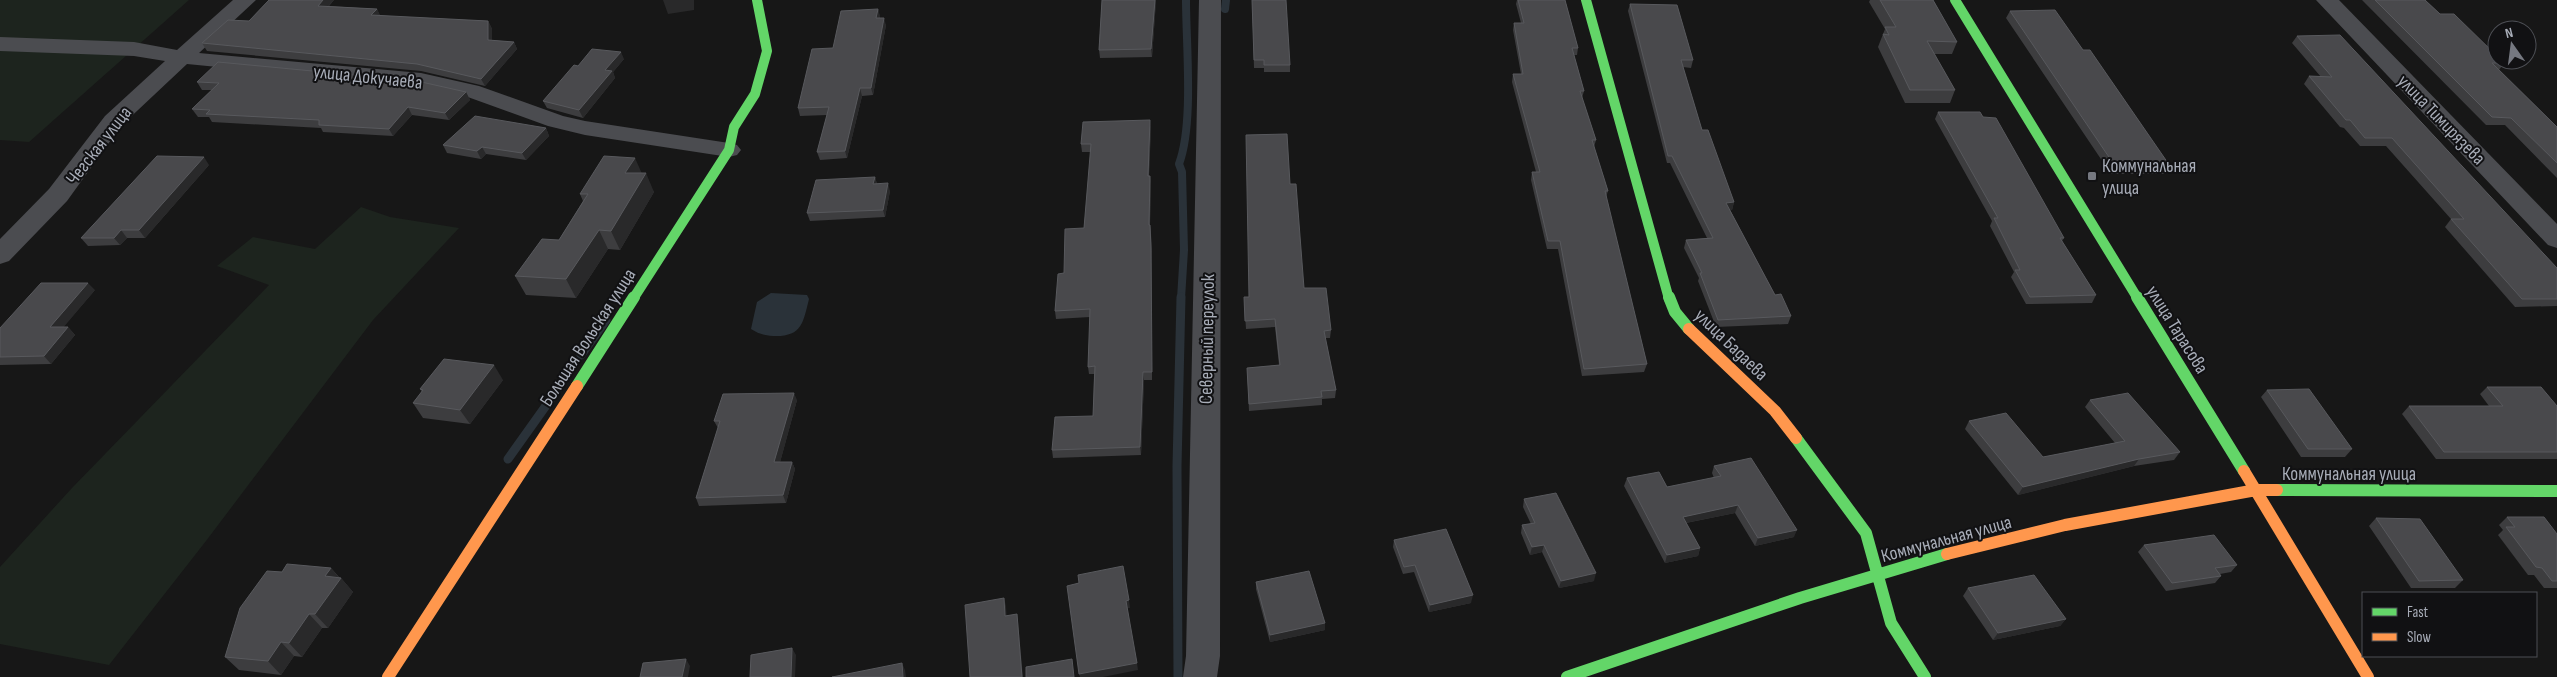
<svg xmlns="http://www.w3.org/2000/svg" width="2557" height="677" font-family="'Sofia Sans Condensed',sans-serif">
	<rect width="100%" height="100%" fill="#171717"/>
	<path fill="#1d241e" d="M 0,0 L 189,0 L 29,142 L 0,140 Z
		M 361,207 L 390,217 L 459,228 L 373,320 L 206,541 L 109,665 L 0,644 L 0,567 L 72,488 L 269,285 L 217,266 L 253,237 L 315,249 Z"/>
	<path fill="#2a3239" d="M 771,293 L 807,295 L 809,299 C 803,323 802,337 773,336 C 763,335 759,334 751,329 L 757,302 Z"/>
	<g fill="none" stroke-linecap="round" stroke-linejoin="round">
		<path stroke="#2a3239" stroke-width="8" d="M 1225,9 L 1226,0
			M 1181,299 L 1184,250 L 1182,172 L 1179,164 C 1194,124 1186,44 1186,0"/>
		<path stroke="#2a3239" stroke-width="9" d="M 581,355 L 606,320
			M 508,459 L 560,386
			M 1178,677 L 1177,466 L 1181,297"/>
		<path fill="#4b4c50" fill-rule="evenodd" d="M 233,0 L 256,0 L 199,53 L 421,73 L 479,86 L 563,116 L 585,121 L 729,143 L 737,145 L 741,150 L 737,155 L 729,157 L 585,135 L 548,126 L 465,96 L 421,87 L 187,64 L 121,126 L 67,201 L 9,261 L 0,264 L 0,239 L 49,189 L 105,116 L 165,61 L 134,56 L 0,51 L 0,37 L 134,42 L 177,50 Z
			M 1199,0 L 1221,0 L 1220,656 L 1217,677 L 1183,677 L 1186,656 Z
			M 2316,0 L 2339,0 L 2557,224 L 2557,248 L 2548,245 Z"/>
		<path stroke="#63d668" stroke-width="10" d="M 1586,0 L 1669,299
			M 1955,0 L 2138,299
			M 633,299 L 729,150 L 734,127 L 755,94 L 767,51 L 757,0"/>
		<path stroke="#63d668" stroke-width="12" d="M 1669,297 L 1675,312 L 1689,329
			M 2137,297 L 2244,471
			M 577,386 L 634,297
			M 1796,438 L 1866,533 L 1891,623 L 1925,677
			M 2277,490 L 2557,491
			M 1567,677 L 1800,598 L 1947,554"/>
		<path stroke="#ff974d" stroke-width="12" d="M 1689,329 L 1775,411 L 1796,438
			M 2244,471 L 2368,677
			M 1947,554 L 2065,525 L 2256,490 L 2277,490
			M 388,677 L 577,386"/>
	</g>
	<path fill="#3d3d3f" d="M 269,0 L 334,0 L 329,6 L 377,9 L 380,16 L 488,21 L 492,29 L 492,40 L 514,42 L 517,49 L 485,86 L 421,71 L 207,51 L 202,43 L 249,21 Z
		M 1102,0 L 1156,0 L 1152,57 L 1100,58 L 1099,50 Z
		M 1252,0 L 1290,65 L 1290,72 L 1264,72 L 1264,68 L 1254,68 Z
		M 1517,0 L 1565,0 L 1578,48 L 1577,55 L 1574,55 L 1584,91 L 1582,98 L 1596,140 L 1594,147 L 1608,191 L 1606,197 L 1647,364 L 1644,372 L 1582,376 L 1558,249 L 1547,249 L 1531,180 L 1532,172 L 1536,172 L 1512,82 L 1513,74 L 1521,74 L 1513,30 L 1514,23 L 1521,23 L 1516,4 Z
		M 1870,0 L 1933,0 L 1957,42 L 1952,54 L 1934,54 L 1955,90 L 1950,103 L 1905,103 L 1878,47 L 1885,29 L 1869,2 Z
		M 2362,0 L 2425,0 L 2440,14 L 2504,63 L 2499,70 L 2557,127 L 2557,178 L 2505,125 L 2486,125 Z
		M 1630,4 L 1693,60 L 1691,68 L 1683,67 L 1702,130 L 1734,202 L 1732,210 L 1730,210 L 1775,295 L 1791,316 L 1788,324 L 1716,327 L 1698,281 L 1699,278 L 1684,248 L 1686,240 L 1707,238 L 1670,163 L 1667,163 L 1628,11 Z
		M 878,9 L 880,18 L 886,25 L 873,95 L 862,96 L 847,158 L 820,160 L 817,152 L 827,115 L 800,116 L 798,108 Z
		M 2010,11 L 2083,50 L 2170,166 L 2166,174 L 2111,174 L 2006,18 Z
		M 2297,36 L 2557,268 L 2557,306 L 2515,307 L 2445,227 L 2451,219 L 2386,146 L 2360,146 L 2344,128 L 2340,127 L 2304,84 L 2309,76 L 2321,77 L 2292,43 Z
		M 624,59 L 613,72 L 615,78 L 583,118 L 547,108 L 543,101 L 578,66 Z
		M 197,82 L 466,92 L 470,100 L 449,120 L 412,115 L 393,136 L 323,132 L 321,128 L 212,122 L 209,117 L 198,117 L 192,109 L 212,90 L 202,90 Z
		M 1938,112 L 1983,117 L 2064,238 L 2062,241 L 2096,295 L 2092,303 L 2026,304 L 2011,277 L 2014,272 L 1990,226 L 1992,221 L 1935,119 Z
		M 1151,127 L 1149,176 L 1150,176 L 1151,184 L 1150,225 L 1151,233 L 1152,256 L 1152,380 L 1144,380 L 1141,455 L 1053,458 L 1052,450 L 1093,416 L 1094,374 L 1089,374 L 1088,367 L 1090,317 L 1056,319 L 1055,311 L 1064,273 L 1084,228 L 1091,152 L 1082,152 L 1081,144 Z
		M 546,128 L 549,136 L 526,160 L 486,154 L 481,159 L 447,153 L 443,145 Z
		M 209,165 L 145,238 L 127,238 L 120,245 L 88,246 L 81,238 Z
		M 641,173 L 654,192 L 620,250 L 608,249 L 576,298 L 526,295 L 515,276 L 559,240 L 583,201 L 580,194 Z
		M 875,177 L 877,184 L 890,191 L 885,217 L 810,221 L 807,213 Z
		M 1290,184 L 1304,288 L 1331,330 L 1330,338 L 1325,338 L 1336,390 L 1335,398 L 1322,399 L 1322,405 L 1249,411 L 1247,368 L 1279,365 L 1275,327 L 1246,329 L 1244,297 L 1249,297 Z
		M 95,290 L 63,327 L 68,327 L 75,335 L 51,364 L 0,365 L 0,328 Z
		M 503,380 L 470,424 L 423,418 L 413,403 L 422,392 L 420,389 Z
		M 2487,387 L 2557,406 L 2557,459 L 2436,459 L 2402,414 L 2409,406 L 2489,406 L 2480,394 Z
		M 2267,390 L 2352,449 L 2345,457 L 2301,457 L 2261,397 Z
		M 797,400 L 780,462 L 792,462 L 795,469 L 786,503 L 699,506 L 696,498 L 718,428 L 714,421 Z
		M 2090,400 L 2180,452 L 2174,460 L 2134,466 L 2018,495 L 1965,429 L 1969,421 L 2043,457 L 2115,443 L 2085,407 Z
		M 1714,466 L 1794,537 L 1755,546 L 1735,513 L 1686,523 L 1700,548 L 1698,556 L 1665,563 L 1624,486 L 1627,478 L 1667,487 L 1714,478 L 1712,473 Z
		M 1524,499 L 1594,581 L 1559,588 L 1542,552 L 1530,555 L 1521,533 L 1522,525 L 1531,524 L 1523,507 Z
		M 2507,517 L 2557,534 L 2557,588 L 2544,588 L 2534,575 L 2528,575 L 2498,535 L 2503,530 L 2499,525 Z
		M 2376,518 L 2463,580 L 2455,588 L 2411,588 L 2369,526 Z
		M 1394,540 L 1471,603 L 1429,612 L 1414,572 L 1403,574 L 1393,547 Z
		M 2144,545 L 2237,565 L 2231,572 L 2220,574 L 2221,576 L 2215,583 L 2166,591 L 2138,552 Z
		M 331,568 L 339,577 L 341,578 L 353,592 L 328,628 L 322,628 L 302,657 L 294,656 L 281,675 L 239,670 L 225,657 L 282,572 Z
		M 1256,582 L 1325,630 L 1270,642 L 1256,589 Z
		M 1968,588 L 2066,619 L 2060,626 L 1993,640 L 1963,596 Z"/>
	<path fill="#29292a" d="M 323,0 L 334,0 L 322,13 L 318,6 Z
		M 663,0 L 694,0 L 694,10 L 668,14 Z
		M 1155,0 L 1156,0 L 1156,2 L 1152,57 L 1151,49 Z
		M 377,9 L 381,17 L 371,15 Z
		M 878,9 L 880,16 L 878,26 L 876,18 Z
		M 884,18 L 886,25 L 873,95 L 871,88 Z
		M 488,21 L 492,29 L 492,47 L 488,40 Z
		M 514,42 L 517,49 L 485,86 L 481,79 Z
		M 621,52 L 624,59 L 613,72 L 615,78 L 583,118 L 579,110 L 605,70 Z
		M 860,88 L 862,96 L 847,158 L 845,151 Z
		M 466,92 L 470,100 L 449,120 L 445,113 Z
		M 408,107 L 412,115 L 393,136 L 389,129 Z
		M 1150,120 L 1151,127 L 1148,184 L 1148,176 Z
		M 546,128 L 549,136 L 526,160 L 522,153 Z
		M 482,147 L 486,154 L 481,159 L 477,151 Z
		M 204,157 L 209,165 L 145,238 L 139,230 Z
		M 635,158 L 643,176 L 625,173 Z
		M 646,173 L 654,192 L 620,250 L 611,231 Z
		M 1150,176 L 1151,184 L 1149,233 L 1149,225 Z
		M 875,177 L 877,185 L 873,184 Z
		M 888,183 L 890,191 L 885,217 L 883,210 Z
		M 1734,202 L 1732,210 L 1724,211 L 1726,203 Z
		M 1150,225 L 1152,256 L 1152,380 L 1152,372 Z
		M 121,230 L 127,238 L 120,245 L 114,238 Z
		M 599,230 L 608,249 L 576,298 L 566,279 Z
		M 88,283 L 95,290 L 57,335 L 50,327 Z
		M 68,327 L 75,335 L 51,364 L 44,356 Z
		M 494,365 L 503,380 L 470,424 L 460,410 Z
		M 1143,372 L 1144,380 L 1141,455 L 1140,447 Z
		M 794,393 L 797,400 L 778,470 L 774,462 Z
		M 2139,459 L 2134,466 L 2018,495 L 2023,487 Z
		M 792,462 L 795,469 L 786,503 L 783,495 Z
		M 1738,505 L 1735,513 L 1680,524 L 1683,517 Z
		M 1797,530 L 1794,537 L 1755,546 L 1758,538 Z
		M 1544,545 L 1542,552 L 1530,555 L 1532,547 Z
		M 1700,548 L 1698,556 L 1665,563 L 1667,555 Z
		M 331,568 L 340,579 L 341,578 L 353,592 L 328,628 L 315,614 L 325,576 Z
		M 1596,573 L 1594,581 L 1559,588 L 1561,581 Z
		M 1473,595 L 1471,603 L 1429,612 L 1430,605 Z
		M 1004,598 L 1006,606 L 1007,623 L 1005,616 Z
		M 1129,600 L 1130,608 L 1127,608 L 1126,601 Z
		M 309,614 L 322,628 L 302,657 L 289,643 Z
		M 1017,614 L 1018,621 L 1023,677 L 1022,677 Z
		M 2066,619 L 2060,626 L 1993,640 L 1998,633 Z
		M 1325,623 L 1325,630 L 1270,642 L 1270,635 Z
		M 281,642 L 294,656 L 281,675 L 268,661 Z
		M 792,648 L 796,655 L 795,677 L 791,677 Z
		M 686,659 L 690,666 L 688,677 L 682,677 Z
		M 902,663 L 905,670 L 906,677 L 903,677 Z
		M 1137,663 L 1138,670 L 1103,677 L 1080,677 L 1079,674 Z"/>
	<path fill="#49494c" stroke="#58595d" d="M 269,0 L 323,0 L 318,6 L 377,9 L 371,15 L 488,21 L 488,40 L 514,42 L 481,79 L 417,64 L 202,43 L 228,20 L 249,21 Z
		M 1102,0 L 1155,0 L 1151,49 L 1099,50 Z
		M 1252,0 L 1286,0 L 1290,65 L 1264,65 L 1264,60 L 1254,60 Z
		M 1518,0 L 1565,0 L 1578,48 L 1572,48 L 1584,91 L 1580,91 L 1596,140 L 1592,140 L 1608,191 L 1605,191 L 1647,364 L 1584,369 L 1560,241 L 1548,241 L 1532,172 L 1540,172 L 1513,74 L 1523,74 L 1514,23 L 1524,23 Z
		M 1880,0 L 1933,0 L 1957,42 L 1927,41 L 1955,90 L 1910,90 L 1883,34 L 1889,35 L 1885,27 L 1896,27 Z
		M 2375,0 L 2425,0 L 2440,14 L 2454,14 L 2497,56 L 2497,60 L 2501,60 L 2504,63 L 2492,63 L 2557,127 L 2557,163 L 2511,118 L 2492,117 Z
		M 1630,4 L 1677,5 L 1693,60 L 1681,60 L 1702,130 L 1708,130 L 1734,202 L 1726,203 L 1775,295 L 1781,294 L 1791,316 L 1718,320 L 1700,273 L 1702,273 L 1686,240 L 1713,238 L 1672,156 L 1668,156 Z
		M 878,9 L 876,18 L 884,18 L 871,88 L 860,88 L 845,151 L 817,152 L 829,107 L 798,108 L 812,49 L 833,48 L 841,11 Z
		M 2055,10 L 2083,50 L 2090,50 L 2170,166 L 2115,166 L 2010,11 Z
		M 2340,35 L 2557,268 L 2557,299 L 2522,299 L 2451,219 L 2464,219 L 2392,138 L 2365,138 L 2350,120 L 2346,120 L 2309,76 L 2332,77 L 2297,36 Z
		M 592,49 L 621,52 L 605,70 L 612,71 L 579,110 L 543,101 L 574,65 L 578,66 Z
		M 218,62 L 417,81 L 466,92 L 445,113 L 408,107 L 389,129 L 319,125 L 319,120 L 206,114 L 210,110 L 192,109 L 219,83 L 197,82 Z
		M 1938,112 L 1980,112 L 1983,117 L 1996,118 L 2064,238 L 2060,238 L 2096,295 L 2030,297 L 2015,270 L 2020,270 L 1994,218 L 1998,218 Z
		M 475,116 L 546,128 L 522,153 L 482,147 L 477,151 L 443,145 Z
		M 1150,120 L 1148,176 L 1150,176 L 1149,225 L 1150,225 L 1151,249 L 1152,372 L 1143,372 L 1140,447 L 1052,450 L 1055,417 L 1093,416 L 1095,366 L 1088,367 L 1090,309 L 1055,311 L 1058,274 L 1064,273 L 1065,229 L 1084,228 L 1091,144 L 1081,144 L 1083,122 Z
		M 1287,134 L 1290,184 L 1296,184 L 1304,288 L 1326,288 L 1331,330 L 1324,331 L 1336,390 L 1321,391 L 1322,397 L 1249,404 L 1247,368 L 1280,365 L 1275,319 L 1245,321 L 1244,297 L 1249,297 L 1246,135 Z
		M 157,156 L 204,157 L 139,230 L 121,230 L 114,238 L 81,238 Z
		M 604,156 L 635,158 L 625,173 L 646,173 L 611,231 L 599,230 L 566,279 L 515,276 L 542,239 L 559,240 L 588,194 L 580,194 Z
		M 875,177 L 873,184 L 888,183 L 883,210 L 807,213 L 816,180 Z
		M 41,283 L 88,283 L 50,327 L 68,327 L 44,356 L 0,357 L 0,328 Z
		M 444,359 L 494,365 L 460,410 L 413,403 L 423,390 L 420,389 Z
		M 2487,387 L 2541,387 L 2557,406 L 2557,452 L 2444,452 L 2409,406 L 2503,406 Z
		M 2309,389 L 2352,449 L 2308,449 L 2267,390 Z
		M 794,393 L 774,462 L 792,462 L 783,495 L 696,498 L 720,421 L 714,421 L 723,394 Z
		M 2128,393 L 2180,452 L 2139,459 L 2023,487 L 1969,421 L 2006,413 L 2043,457 L 2125,441 L 2090,400 Z
		M 1751,458 L 1797,530 L 1758,538 L 1738,505 L 1683,517 L 1700,548 L 1667,555 L 1627,478 L 1659,472 L 1667,487 L 1721,476 L 1714,466 Z
		M 1556,493 L 1596,573 L 1561,581 L 1544,545 L 1532,547 L 1522,525 L 1535,523 L 1524,499 Z
		M 2507,517 L 2544,517 L 2557,534 L 2557,581 L 2552,581 L 2542,568 L 2536,567 L 2506,527 L 2515,527 Z
		M 2376,518 L 2420,519 L 2463,580 L 2419,581 Z
		M 1446,529 L 1473,595 L 1430,605 L 1415,565 L 1404,567 L 1394,540 Z
		M 2214,535 L 2237,565 L 2215,568 L 2221,576 L 2172,583 L 2144,545 Z
		M 287,564 L 331,568 L 325,576 L 341,578 L 315,614 L 309,614 L 289,643 L 281,642 L 268,661 L 225,657 L 240,608 L 267,571 L 282,572 Z
		M 1123,566 L 1129,600 L 1126,601 L 1137,663 L 1079,674 L 1067,586 L 1079,583 L 1078,575 Z
		M 1309,571 L 1325,623 L 1270,635 L 1256,582 Z
		M 2034,575 L 2066,619 L 1998,633 L 1968,588 Z
		M 1004,598 L 1005,616 L 1017,614 L 1022,677 L 970,677 L 965,605 Z
		M 792,648 L 791,677 L 750,677 L 751,655 Z
		M 686,659 L 682,677 L 640,677 L 643,663 Z
		M 1072,659 L 1074,677 L 1026,677 L 1026,667 Z
		M 902,663 L 903,677 L 832,677 Z"/>
	<rect fill="#757880" stroke="#111113" stroke-width="2" x="2087" y="171" width="10" height="10" rx="2.5"/>
	<g text-anchor="middle" stroke-width="4" stroke-linejoin="round" paint-order="stroke">
		<g font-size="19" fill="#a8adb8" stroke="#111113">
			<text transform="translate(368 76) rotate(6)" y="7">улица Докучаева</text>
			<text transform="translate(2442 119) rotate(46)" y="7">улица Тимирязева</text>
			<text transform="translate(98 145) rotate(-52)" y="7">Чегская улица</text>
			<text transform="translate(2178 329) rotate(58)" y="7">улица Тарасова</text>
			<text transform="translate(587 337) rotate(-57)" y="7">Большая Вольская улица</text>
			<text transform="translate(1206 339) rotate(-89)" y="7">Северный переулок</text>
			<text transform="translate(1732 344) rotate(44)" y="7">улица Бадаева</text>
			<text x="2349" y="480">Коммунальная улица</text>
			<text transform="translate(1946 538) rotate(-15)" y="7">Коммунальная улица</text>
		</g>
		<g font-size="19" fill="#a8adb8" stroke="#111113" text-anchor="start">
			<text x="2102" y="172">Коммунальная<tspan x="2102" dy="22">улица</tspan></text>
		</g>
	</g>
	<rect x="2362" y="592" width="175" height="65" fill="#111113" stroke="#4d4f55"/>
	<rect x="2372" y="608" width="25" height="8" fill="#63d668" stroke="#4d4f55"/>
	<text x="2407" y="617" font-size="15" fill="#a8adb8">Fast</text>
	<rect x="2372" y="633" width="25" height="8" fill="#ff974d" stroke="#4d4f55"/>
	<text x="2407" y="642" font-size="15" fill="#a8adb8">Slow</text>
	<g transform="translate(2512 45) rotate(346)"><circle r="24" fill="#111113" stroke="#4d4f55"/>
	<path d="M0-4L9 19L0 12L-9 19Z" fill="#757880"/>
	<text y="-8" font-size="14" font-weight="bold" text-anchor="middle" fill="#a8adb8">N</text>
	</g>
</svg>
